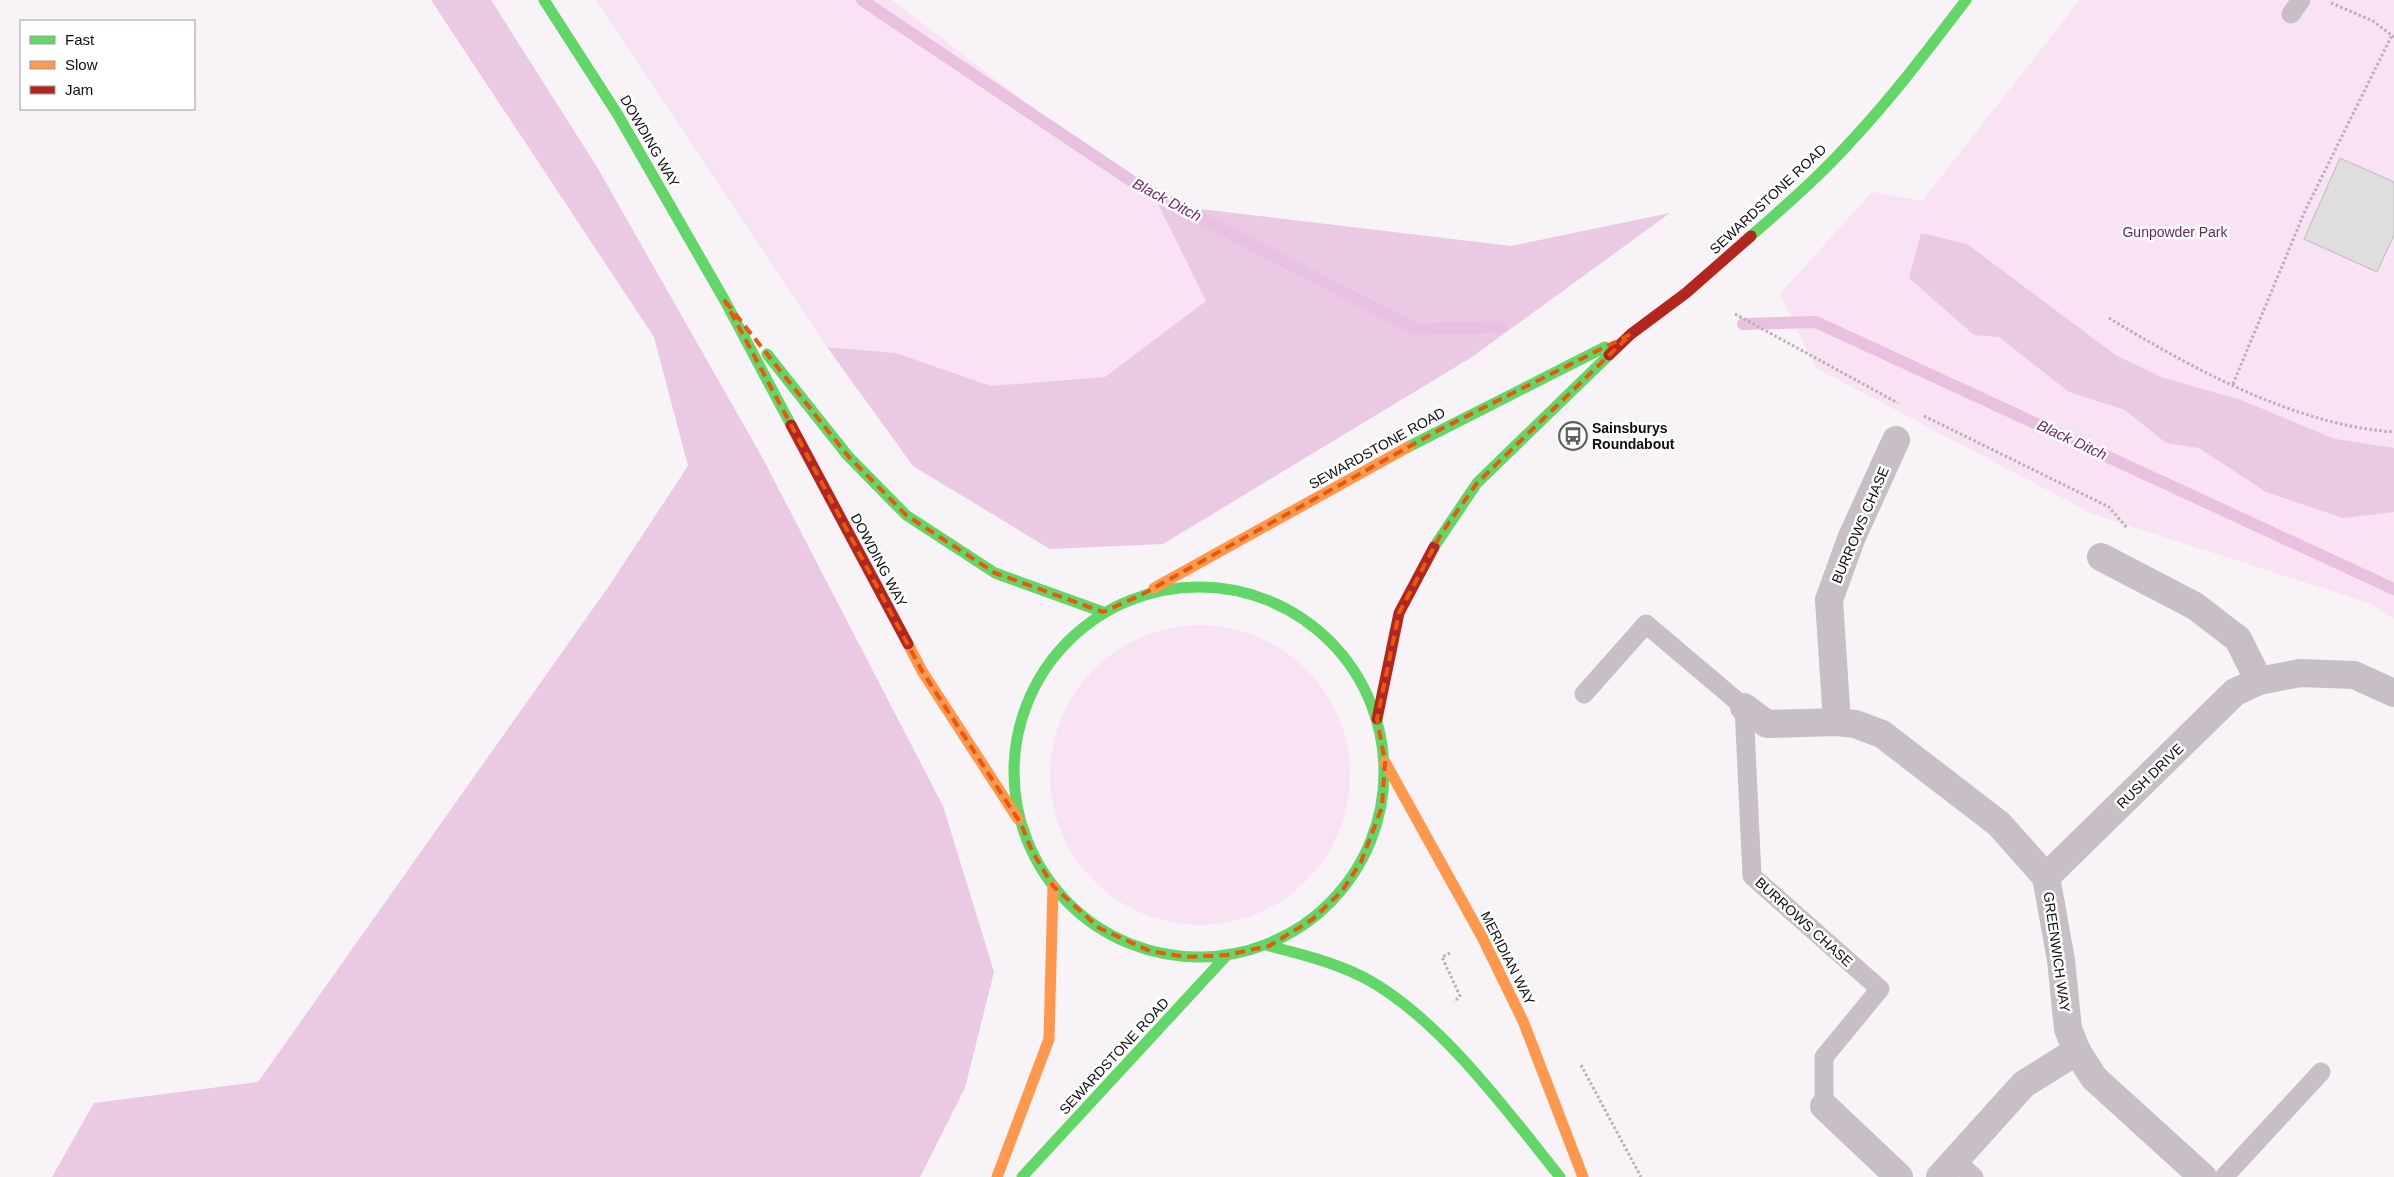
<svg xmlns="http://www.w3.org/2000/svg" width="2394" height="1177" font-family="Arial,sans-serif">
	<rect width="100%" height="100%" fill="#f7f3f6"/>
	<path fill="#f9e2f4" d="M 596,0 L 892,0 L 1158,204 L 1206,301 L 1105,377 L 991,386 L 896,353 L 827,347 Z
		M 2080,0 L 2394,0 L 2394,619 L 2372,604 L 2093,514 L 1816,368 L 1780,294 L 1872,192 L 1922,201 Z
		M1050 775a150 150 0 1 1 300 0a150 150 0 1 1-300 0Z"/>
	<path fill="#e9c9e3" d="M 431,0 L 491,0 L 597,167 L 762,457 L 943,806 L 994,972 L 965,1088 L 920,1177 L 52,1177 L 94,1103 L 258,1082 L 609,586 L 688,466 L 654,337 Z
		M 1158,204 L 1511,246 L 1670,213 L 1472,357 L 1163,544 L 1050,549 L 913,466 L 827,347 L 896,353 L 991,386 L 1105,377 L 1206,301 Z
		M 1921,233 L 1967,244 L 2117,356 L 2164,378 L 2241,400 L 2335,439 L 2394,448 L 2394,512 L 2343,518 L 2266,492 L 2199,448 L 2166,443 L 2125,410 L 2069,392 L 1999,337 L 1974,335 L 1909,278 Z"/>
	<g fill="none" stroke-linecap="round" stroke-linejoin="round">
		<path stroke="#e8c1e1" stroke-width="12" d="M 862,0 L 1139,186 L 1415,329 L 1501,327
			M 1743,324 L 1816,322 L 2394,589"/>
	</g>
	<path fill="#dfdddd" stroke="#bcbabb" d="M 2340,158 L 2394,182 L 2394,235 L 2377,272 L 2304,239 Z"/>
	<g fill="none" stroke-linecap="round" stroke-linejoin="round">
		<path stroke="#b6b1b5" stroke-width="3" stroke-dasharray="2.5 2.5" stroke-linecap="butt" d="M 2331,3 L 2373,21 L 2394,37
			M 1735,314 L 1898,403
			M 2109,318 C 2193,369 2295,425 2394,432
			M 2233,384 L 2305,211 L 2392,35
			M 1924,416 L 2109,507 L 2127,528
			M 1450,953 L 1442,957 L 1460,996 L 1454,1002
			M 1581,1065 L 1641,1177"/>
		<path stroke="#c7bfc5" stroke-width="19" d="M 2291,14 L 2301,0
			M 1584,694 L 1646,624 L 1744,707 L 1752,876 L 1880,989 L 1824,1057 L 1824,1106
			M 1955,1160 L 1974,1177
			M 2224,1177 L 2321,1072"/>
		<path stroke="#c7bfc5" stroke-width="28" d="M 2101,557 L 2195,606 L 2238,639 L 2259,681
			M 1744,707 L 1767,724 L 1837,722 L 1855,724 L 1882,734 L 1999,824 L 2046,877 L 2061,960 L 2068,1029 L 2077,1051 L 2094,1078 L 2203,1177
			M 1837,722 L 1829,600 L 1851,539 L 1896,440
			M 2046,877 L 2235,692 L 2259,681 L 2300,673 L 2354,675 L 2394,693
			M 1824,1106 L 1899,1177
			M 1940,1177 L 2024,1084 L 2077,1051"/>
		<path stroke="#63d668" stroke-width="11" d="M 544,0 L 618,115 L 725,301 L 791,425
			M 1751,236 C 1786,205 1822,174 1853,139 C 1894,95 1930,47 1966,0
			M 767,354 L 848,456 L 906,515 L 995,573 L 1103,612
			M 1408,447 L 1605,347
			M 1434,547 L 1477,483 L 1609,355
			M1014 772a185 185 0 1 1 370 0a185 185 0 1 1-370 0Z
			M 1269,946 C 1301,954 1333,962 1363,977 C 1438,1016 1508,1112 1560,1177
			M 1022,1177 L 1227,955"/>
		<path stroke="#ff974d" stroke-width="11" d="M 1154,588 L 1408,447
			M 908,644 L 922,671 L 1018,819
			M 1385,762 L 1482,937 L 1523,1021 L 1583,1177
			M 997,1177 L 1049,1039 L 1053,886"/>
		<path stroke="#b3261e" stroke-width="11" d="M 1609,355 L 1631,334 L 1686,293 L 1751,236
			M 791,425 L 908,644
			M 1377,719 L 1399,613 L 1434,547"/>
	</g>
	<path fill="none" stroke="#e8590c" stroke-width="4" stroke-dasharray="10 6" stroke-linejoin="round" d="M 725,301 L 848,456 L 906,515 L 995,573 L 1103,612 L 1141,595 L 1439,430 L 1631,334 L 1477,483 L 1441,534 L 1399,613 L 1377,719 L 1385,762 L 1382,807 L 1361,862 L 1342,891 L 1313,919 L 1269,946 L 1227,955 L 1186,957 L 1150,951 L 1099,928 L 1053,886 L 1032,851 L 1021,824 L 922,671 Z"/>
	<defs>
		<symbol id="bus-ring" viewBox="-11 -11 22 22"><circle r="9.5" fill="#fff" stroke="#605e60" stroke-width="1.5"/><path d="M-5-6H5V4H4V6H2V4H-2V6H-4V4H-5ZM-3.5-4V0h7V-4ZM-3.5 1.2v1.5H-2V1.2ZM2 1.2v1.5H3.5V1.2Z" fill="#605e60"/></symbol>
	</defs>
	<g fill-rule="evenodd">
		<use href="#bus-ring" x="1557" y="420" width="32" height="32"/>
	</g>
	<g text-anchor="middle" stroke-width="5" stroke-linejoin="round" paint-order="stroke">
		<g font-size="14" fill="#0f0d0f" stroke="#fff">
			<text transform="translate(650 141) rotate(60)" y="5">DOWDING WAY</text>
			<text transform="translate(1768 199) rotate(-43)" y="5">SEWARDSTONE ROAD</text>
			<text transform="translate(1377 448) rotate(-29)" y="5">SEWARDSTONE ROAD</text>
			<text transform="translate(1860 525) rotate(-67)" y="5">BURROWS CHASE</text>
			<text transform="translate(879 560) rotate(62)" y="5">DOWDING WAY</text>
			<text transform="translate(2150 776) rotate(-44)" y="5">RUSH DRIVE</text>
			<text transform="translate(1804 922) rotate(42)" y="5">BURROWS CHASE</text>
			<text transform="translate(2057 952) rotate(82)" y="5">GREENWICH WAY</text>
			<text transform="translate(1508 958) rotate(63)" y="5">MERIDIAN WAY</text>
			<text transform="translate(1114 1056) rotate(-47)" y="5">SEWARDSTONE ROAD</text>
		</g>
		<g font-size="14" fill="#66275e" stroke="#fff">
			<text x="2175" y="237">Gunpowder Park</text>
		</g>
		<g font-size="14" font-weight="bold" fill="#0f0d0f" stroke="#fff" text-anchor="start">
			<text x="1592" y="433">Sainsburys<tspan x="1592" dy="16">Roundabout</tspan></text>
		</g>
		<g font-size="15" font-style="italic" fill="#6d2d65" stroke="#fff">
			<text transform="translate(1167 200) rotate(28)" y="5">Black Ditch</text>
			<text transform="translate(2072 440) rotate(25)" y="5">Black Ditch</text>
		</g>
	</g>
	<rect x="20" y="20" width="175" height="90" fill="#ffffff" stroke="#9f9e9f"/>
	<rect x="30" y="36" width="25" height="8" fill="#63d668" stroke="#9f9e9f"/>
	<text x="65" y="45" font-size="15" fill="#0f0d0f">Fast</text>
	<rect x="30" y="61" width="25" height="8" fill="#ff974d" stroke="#9f9e9f"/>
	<text x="65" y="70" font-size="15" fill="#0f0d0f">Slow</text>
	<rect x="30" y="86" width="25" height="8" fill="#b3261e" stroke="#9f9e9f"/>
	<text x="65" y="95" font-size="15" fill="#0f0d0f">Jam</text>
</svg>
